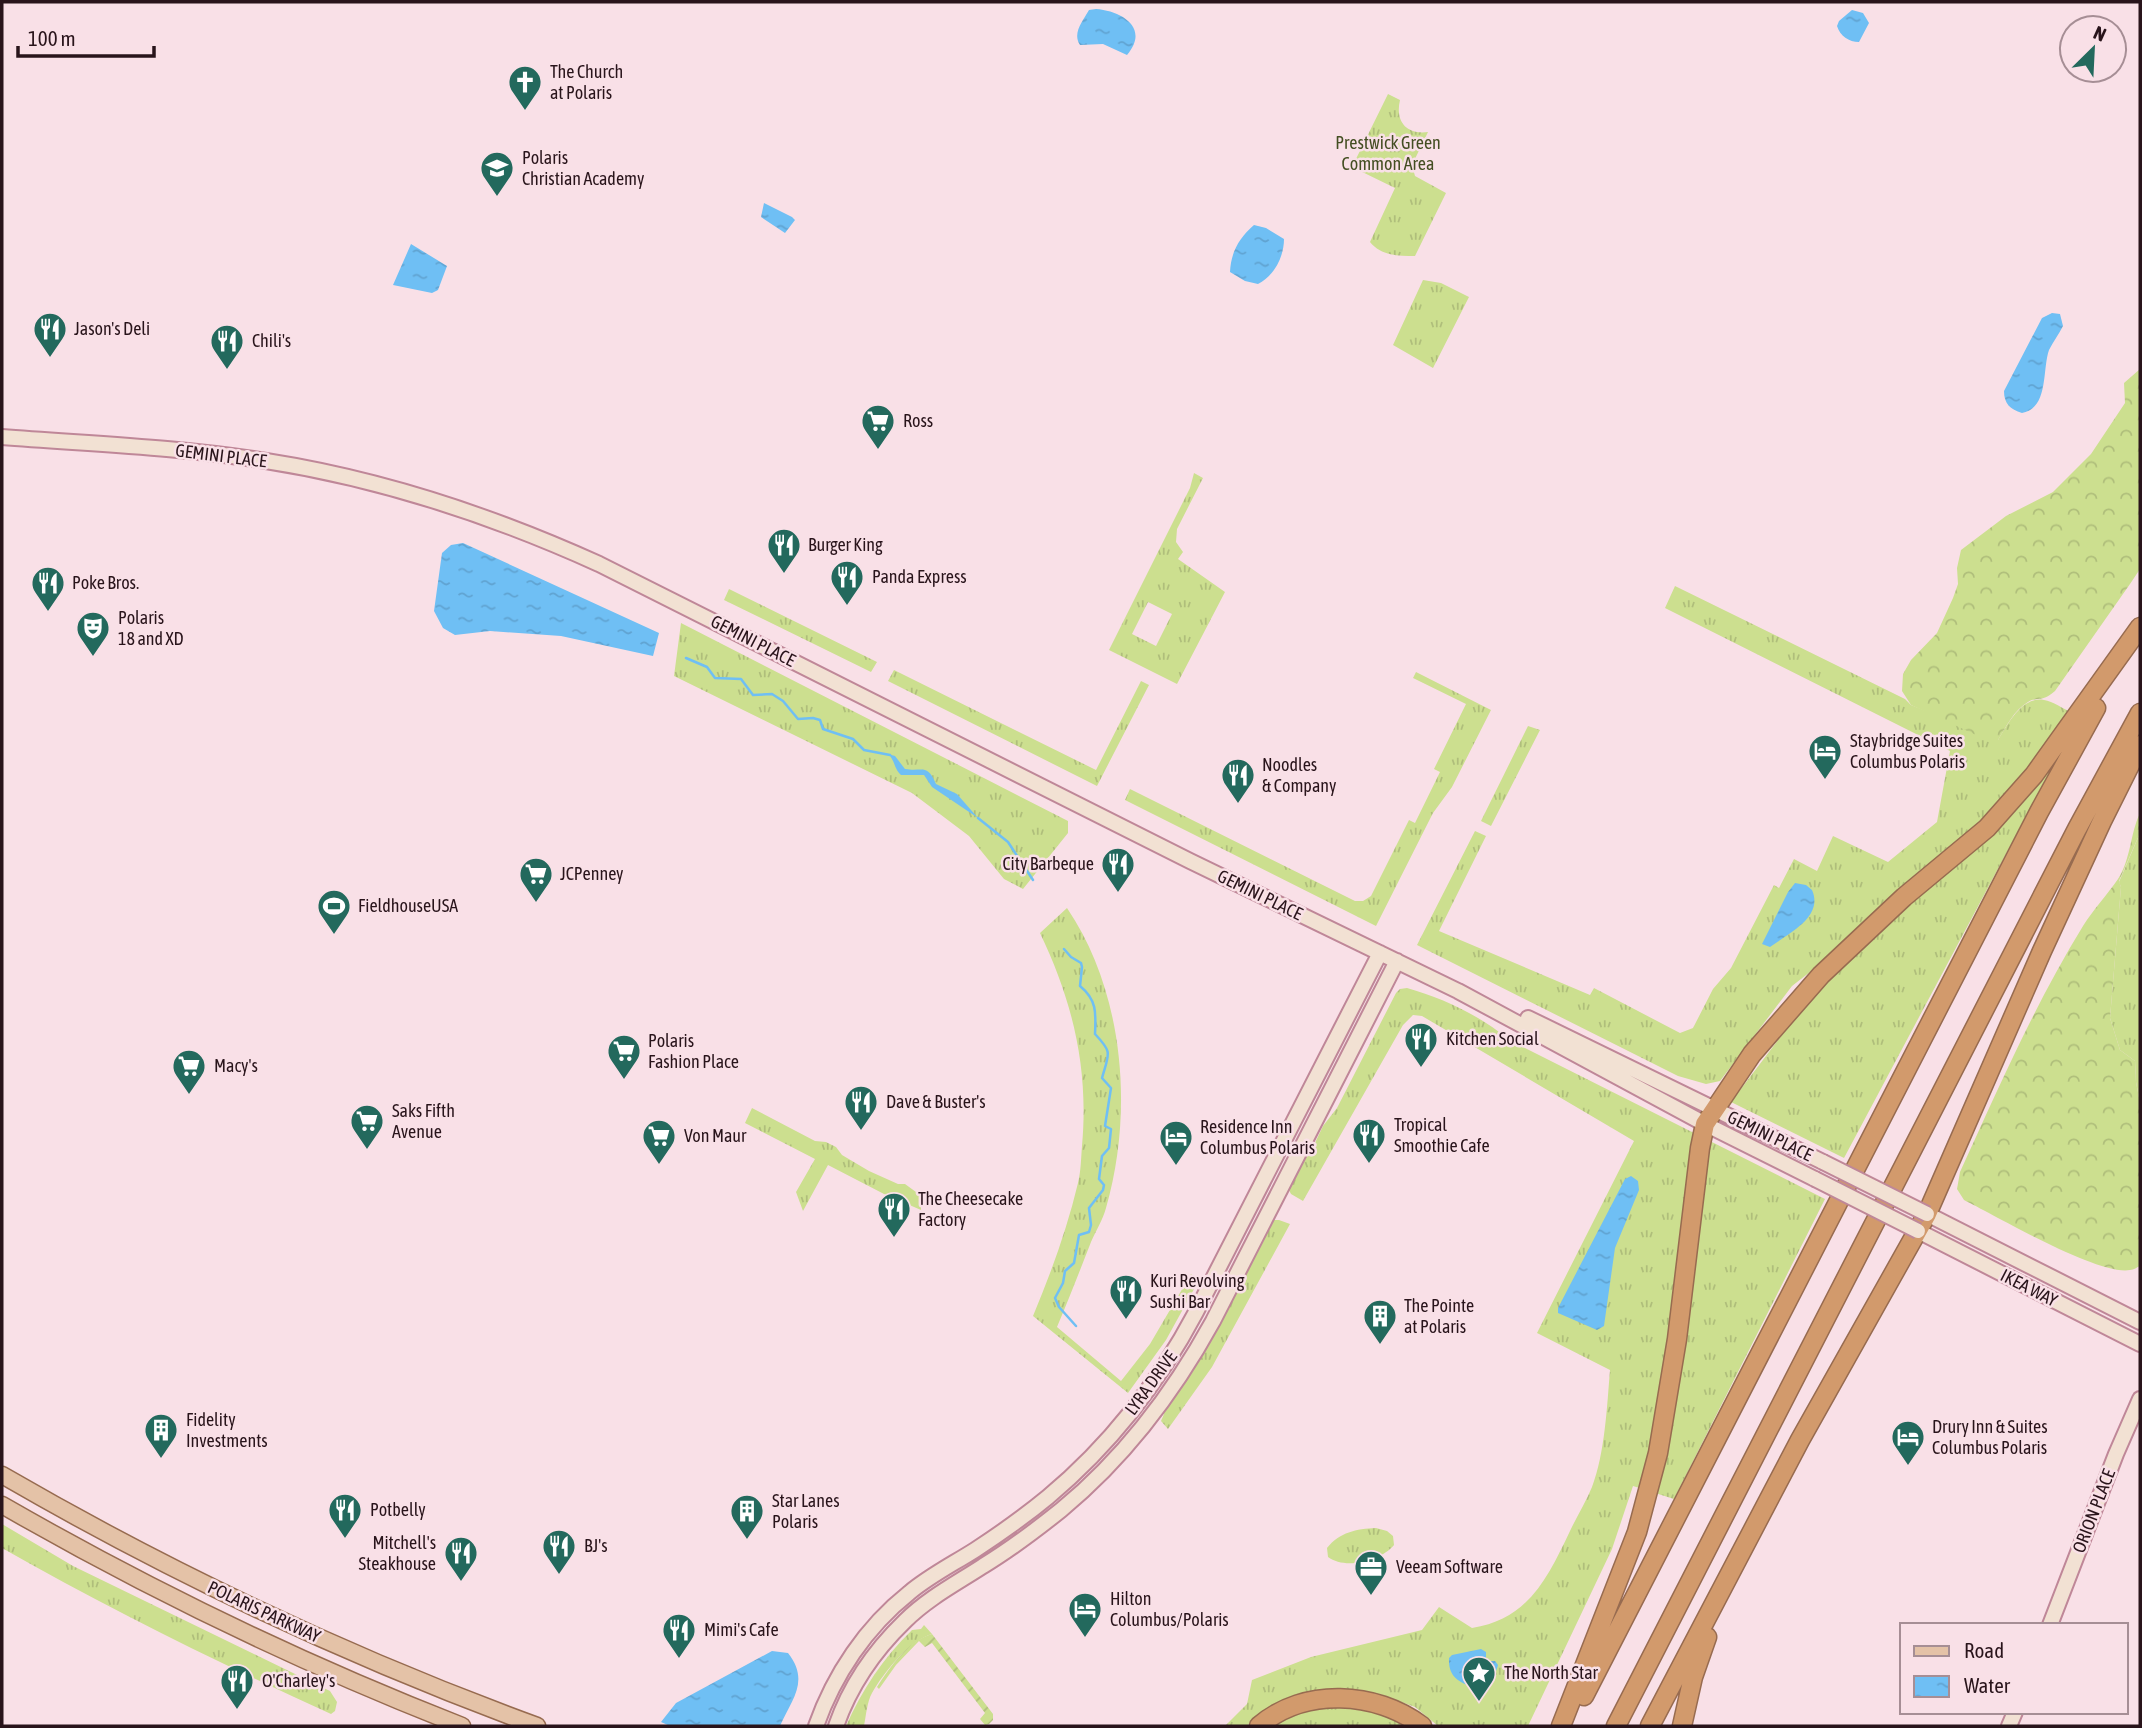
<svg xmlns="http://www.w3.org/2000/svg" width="2142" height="1728" font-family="'Asap Condensed',sans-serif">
	<defs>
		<pattern id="grass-tufts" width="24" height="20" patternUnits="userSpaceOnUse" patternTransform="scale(1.75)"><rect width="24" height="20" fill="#ccdf8f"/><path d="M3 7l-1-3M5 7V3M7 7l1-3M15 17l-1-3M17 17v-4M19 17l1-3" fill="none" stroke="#afbe7b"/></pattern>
		<pattern id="forest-crowns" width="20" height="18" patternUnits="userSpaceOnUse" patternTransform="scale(1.75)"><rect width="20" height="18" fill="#ccdf8f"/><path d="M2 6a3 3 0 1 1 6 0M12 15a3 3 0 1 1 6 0" fill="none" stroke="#afbe7b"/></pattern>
		<pattern id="garden-furrows" width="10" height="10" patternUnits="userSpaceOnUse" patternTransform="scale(1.75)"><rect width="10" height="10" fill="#ccdf8f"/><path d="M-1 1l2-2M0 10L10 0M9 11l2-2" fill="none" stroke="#afbe7b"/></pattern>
		<pattern id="water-ripples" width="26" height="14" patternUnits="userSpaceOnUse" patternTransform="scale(1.75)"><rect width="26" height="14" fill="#6fbff4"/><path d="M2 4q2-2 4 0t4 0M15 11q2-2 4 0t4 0" fill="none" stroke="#60a3d1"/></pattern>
	</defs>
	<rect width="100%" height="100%" fill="#f9e0e7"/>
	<path fill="url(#grass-tufts)" fill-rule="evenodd" d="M 1388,94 L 1400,100 C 1395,121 1406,135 1428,132 L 1412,165 L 1415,176 L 1446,193 L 1415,256 C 1399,256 1381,256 1370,242 L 1395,188 L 1352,167 Z
		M 1423,280 L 1441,283 L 1469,297 L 1433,368 L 1393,345 Z
		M 1194,473 L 1203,478 L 1177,529 L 1176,542 L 1183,552 L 1178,559 L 1225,592 L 1177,684 L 1109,650 L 1190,488 ZM 1148,602 L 1172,614 L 1156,646 L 1132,634 Z
		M 1675,586 L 1905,699 L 1911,705 L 1998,740 C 2008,724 2022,696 2044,700 C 2053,701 2063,709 2071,712 L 2042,754 L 1990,816 L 1950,852 L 1880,906 L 1819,965 L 1792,986 L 1720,1081 L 1706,1084 L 1678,1076 L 1417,945 L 1475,831 L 1486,836 L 1439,931 L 1590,995 L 1594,988 L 1680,1033 L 1693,1028 L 1713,989 L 1731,968 L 1774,885 L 1779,888 L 1794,859 L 1817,871 L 1833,836 L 1888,862 L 1937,822 L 1950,751 L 1665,608 Z
		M 729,589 L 877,662 L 871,672 L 724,600 Z
		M 681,623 L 1068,821 L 1068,833 L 1023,889 L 1004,879 L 969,836 L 912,793 L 674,676 Z
		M 894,670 L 1096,770 L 1141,681 L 1149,685 L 1097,786 L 888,681 Z
		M 1416,672 L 1491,710 L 1452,787 L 1433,813 L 1376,926 L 1125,800 L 1130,789 L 1355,901 L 1363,901 L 1371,896 L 1409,820 L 1415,823 L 1440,772 L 1434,769 L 1466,704 L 1413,678 Z
		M 1528,726 L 1540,730 L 1491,826 L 1481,821 Z
		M 2045,770 L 2049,773 L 1844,1158 L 1731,1102 L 1813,994 Z
		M 2140,833 L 2140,1103 L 2136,1082 L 2135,1061 L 2120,1050 L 2110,1018 L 2121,887 L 2119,882 Z
		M 1067,908 C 1124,992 1134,1111 1106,1208 C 1103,1219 1096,1231 1091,1242 C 1080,1270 1069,1299 1057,1327 L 1121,1381 L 1150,1344 L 1191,1274 L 1199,1280 L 1166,1340 L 1128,1393 L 1033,1316 C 1051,1273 1067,1229 1078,1183 C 1081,1171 1081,1158 1082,1146 C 1089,1069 1073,1002 1040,933 Z
		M 1407,988 C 1443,998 1481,1016 1509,1040 L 1825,1199 L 1674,1499 L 1633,1486 L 1612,1549 L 1528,1726 L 1438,1726 L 1415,1707 L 1393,1699 L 1354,1689 L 1322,1689 L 1276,1706 L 1246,1726 L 1225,1726 L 1247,1704 L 1252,1680 L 1311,1657 L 1422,1630 L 1439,1607 L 1472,1628 C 1529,1619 1548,1577 1570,1531 C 1577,1516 1586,1502 1592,1487 C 1605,1453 1607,1406 1610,1370 L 1537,1333 L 1634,1141 L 1422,1016 L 1413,1015 L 1403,1025 L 1303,1201 L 1291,1194 L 1288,1188 L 1300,1161 L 1314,1145 L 1323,1126 L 1337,1108 L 1396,993 L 1400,989 Z
		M 752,1108 L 815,1141 L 826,1142 L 836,1147 L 842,1155 L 869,1171 L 898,1184 L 905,1184 L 916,1192 L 921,1191 L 921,1210 L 884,1194 L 828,1165 L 803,1211 L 796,1192 L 815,1159 L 745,1123 Z
		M 1272,1220 L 1279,1220 L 1290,1224 L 1212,1367 L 1168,1429 L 1161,1421 L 1164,1414 L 1160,1414 Z
		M 2,1524 L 73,1566 L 330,1691 L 337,1702 L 335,1711 L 331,1714 C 219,1663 109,1609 2,1548 Z
		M 1376,1528 L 1387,1531 L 1393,1536 L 1394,1545 C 1381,1561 1345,1570 1328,1557 L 1327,1548 C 1340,1532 1356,1529 1376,1528 Z
		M 924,1625 L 932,1634 C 909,1641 884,1672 872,1693 C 867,1702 866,1716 864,1726 L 846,1726 C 862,1690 883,1658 912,1630 L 921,1629 Z
		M 1325,1705 L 1379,1711 L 1410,1726 L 1273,1726 L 1299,1711 Z"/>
	<path fill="url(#forest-crowns)" d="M 2140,369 L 2140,569 L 2130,584 L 2055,691 C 2041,703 2038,696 2028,702 C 2014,710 2006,727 1998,740 L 1987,740 L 1911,705 L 1902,691 L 1903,674 L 1911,660 L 1937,633 L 1953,598 L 1958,584 L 1957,568 L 1961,550 L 2006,516 L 2053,492 L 2091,454 L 2125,403 L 2124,383 Z
		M 2140,813 L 2140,833 L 2119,881 L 2121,887 L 2110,1018 L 2120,1050 L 2135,1061 L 2136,1082 L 2140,1103 L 2140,1266 C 2137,1267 2134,1270 2130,1270 C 2099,1276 1996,1216 1964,1200 L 1957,1189 L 1960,1172 C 1998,1089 2035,1004 2083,926 C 2093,910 2107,895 2118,879 C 2131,859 2130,834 2140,813 Z"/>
	<path fill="url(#garden-furrows)" d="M 932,1634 L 993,1714 L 993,1720 L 989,1724 L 985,1725 L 980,1719 L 985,1713 L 932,1643 L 925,1647 L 919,1641 L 896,1665 L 879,1689 L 877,1687 C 890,1667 908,1641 932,1634 Z"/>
	<path fill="url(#water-ripples)" d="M 1096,9 C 1122,11 1150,28 1127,55 L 1103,44 L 1080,45 C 1072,33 1083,21 1089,10 Z
		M 1852,10 L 1863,13 L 1869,23 L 1859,42 C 1849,42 1840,36 1837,26 L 1839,21 Z
		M 764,203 L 792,217 L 795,220 L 785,233 L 761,217 Z
		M 1254,225 L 1266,228 L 1284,239 C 1284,257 1274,276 1258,284 L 1245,281 L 1230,272 C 1231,252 1239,238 1254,225 Z
		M 411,244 L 447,266 L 438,290 L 432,293 L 393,285 Z
		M 2052,313 L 2060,314 L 2063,326 C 2059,334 2053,342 2049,350 C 2042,370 2049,408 2022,413 C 2010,409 2004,404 2004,391 L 2042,318 Z
		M 463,543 L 659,633 L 653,656 L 561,636 L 490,631 L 455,635 L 443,628 L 434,611 L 442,553 L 451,545 Z
		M 888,754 L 895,756 L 905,769 C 923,772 927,763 936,784 L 957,794 L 978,818 L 932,787 L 924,775 L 901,775 C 894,769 895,760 888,754 Z
		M 1795,883 L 1806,885 L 1812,890 C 1824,917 1789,933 1770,947 L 1762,944 L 1788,892 Z
		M 1631,1176 L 1638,1181 L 1639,1190 L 1615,1248 L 1604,1326 L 1597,1330 L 1558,1313 L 1558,1308 L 1625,1179 Z
		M 1481,1649 L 1486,1652 L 1486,1661 L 1495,1661 L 1498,1665 C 1494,1681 1486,1678 1480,1689 L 1485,1694 L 1483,1696 L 1476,1693 L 1473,1687 C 1458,1682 1448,1676 1449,1658 L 1452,1655 Z
		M 772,1651 L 788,1653 C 810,1681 792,1699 780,1726 L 670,1726 L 661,1722 L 676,1703 Z"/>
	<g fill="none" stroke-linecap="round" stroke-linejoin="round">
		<path stroke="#6fbff4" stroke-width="2.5" d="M 686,658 L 707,667 L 715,678 L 741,679 L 753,695 L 772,694 L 783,701 L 798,719 L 813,718 L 820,720 L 823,729 L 853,739 L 864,750 L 890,755
			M 978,818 L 1008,842 L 1033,880
			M 1064,949 L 1071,957 L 1081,963 L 1082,967 L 1080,986 C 1097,1000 1096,1013 1095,1034 C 1113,1053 1109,1053 1102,1078 L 1111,1088 L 1105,1126 L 1111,1129 L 1109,1148 L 1102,1156 L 1099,1179 L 1104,1185 L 1103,1190 L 1089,1208 L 1091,1225 L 1089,1232 L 1079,1235 L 1074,1263 L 1065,1271 L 1063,1283 L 1055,1298 L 1059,1307 L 1076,1326"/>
		<defs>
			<path id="secondary" d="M 2,437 C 90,444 179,447 266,461 C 381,479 493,516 599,564 L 1190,861 L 1458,991 L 1705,1124 L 1815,1179
				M 1528,1018 L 1823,1162
				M 1927,1214 L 2140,1322
				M 1918,1231 L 2140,1344
				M 2050,1625 L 2116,1454 L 2140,1399
				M 816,1726 C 834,1675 866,1627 909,1593 C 929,1576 953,1564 975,1550 C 1001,1533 1025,1516 1048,1497 C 1109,1446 1159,1382 1196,1312 L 1380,953
				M 836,1726 C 850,1686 875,1650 905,1621 C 928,1598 957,1583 983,1566 C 1011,1549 1036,1530 1061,1510 C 1124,1458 1174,1392 1213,1321 L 1397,961
				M 2009,1726 L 2015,1712"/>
			<path id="primary" d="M 2,1475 C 173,1574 351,1658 537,1726
				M 2,1505 C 150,1590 303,1664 462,1726"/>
			<path id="motorway" d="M 1584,1696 L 2039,812 L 2096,708
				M 1259,1726 C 1304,1687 1376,1691 1422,1726
				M 1561,1726 L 1637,1532 L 1658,1453 L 1677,1339 L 1700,1148 L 1705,1124 L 1752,1054 L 1821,975 L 1904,897 L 1987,828 L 2034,775 L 2140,627
				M 1616,1726 L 2077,829 L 2140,713
				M 1650,1726 L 1800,1440 L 1927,1214 L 2042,951 L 2102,821 L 2140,745
				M 1682,1726 L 1693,1677 L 1707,1637"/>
		</defs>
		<use href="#secondary" stroke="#bf8798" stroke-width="18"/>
		<use href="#primary" stroke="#976b50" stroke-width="19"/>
		<use href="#motorway" stroke="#976b50" stroke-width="21"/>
		<use href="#secondary" stroke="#f2e1d3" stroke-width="14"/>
		<use href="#primary" stroke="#e4c2a7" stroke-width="16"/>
		<use href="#motorway" stroke="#d29a6c" stroke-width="18"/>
		<defs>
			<path id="secondary-bridge" d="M 1823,1162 L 1927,1214
				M 1815,1179 L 1918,1231"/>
		</defs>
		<use href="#secondary-bridge" stroke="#bf8798" stroke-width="18" stroke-linecap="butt"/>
		<use href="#secondary-bridge" stroke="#f2e1d3" stroke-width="14"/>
	</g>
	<defs>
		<symbol id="church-pin" viewBox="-11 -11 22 30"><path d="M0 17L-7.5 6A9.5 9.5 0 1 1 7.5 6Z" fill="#23695d" stroke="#f9e0e7"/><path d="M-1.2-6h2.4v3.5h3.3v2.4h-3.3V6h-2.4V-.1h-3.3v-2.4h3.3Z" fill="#fff"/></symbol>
		<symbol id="school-pin" viewBox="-11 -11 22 30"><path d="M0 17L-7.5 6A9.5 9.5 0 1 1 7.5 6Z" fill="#23695d" stroke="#f9e0e7"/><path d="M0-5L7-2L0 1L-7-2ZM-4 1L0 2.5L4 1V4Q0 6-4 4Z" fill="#fff"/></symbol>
		<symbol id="restaurant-pin" viewBox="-11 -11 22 30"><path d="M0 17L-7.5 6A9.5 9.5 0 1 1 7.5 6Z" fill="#23695d" stroke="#f9e0e7"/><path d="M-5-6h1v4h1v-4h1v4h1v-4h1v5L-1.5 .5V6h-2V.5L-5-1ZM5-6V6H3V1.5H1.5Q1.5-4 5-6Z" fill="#fff"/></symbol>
		<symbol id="supermarket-pin" viewBox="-11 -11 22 30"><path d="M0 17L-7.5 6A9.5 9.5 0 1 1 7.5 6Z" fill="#23695d" stroke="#f9e0e7"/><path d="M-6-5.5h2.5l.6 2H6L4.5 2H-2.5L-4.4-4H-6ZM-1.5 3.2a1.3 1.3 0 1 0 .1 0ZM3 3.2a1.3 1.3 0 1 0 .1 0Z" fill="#fff"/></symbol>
		<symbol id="theatre-pin" viewBox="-11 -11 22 30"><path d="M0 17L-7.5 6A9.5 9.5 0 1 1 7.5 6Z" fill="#23695d" stroke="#f9e0e7"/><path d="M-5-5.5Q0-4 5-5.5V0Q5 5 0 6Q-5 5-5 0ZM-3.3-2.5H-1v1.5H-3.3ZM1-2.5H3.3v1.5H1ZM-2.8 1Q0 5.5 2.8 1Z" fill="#fff"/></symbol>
		<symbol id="hotel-pin" viewBox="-11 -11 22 30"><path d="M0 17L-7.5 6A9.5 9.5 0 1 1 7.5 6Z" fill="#23695d" stroke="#f9e0e7"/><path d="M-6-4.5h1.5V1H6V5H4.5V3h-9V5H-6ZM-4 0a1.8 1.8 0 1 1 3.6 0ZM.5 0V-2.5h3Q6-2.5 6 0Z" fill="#fff"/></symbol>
		<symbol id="stadium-pin" viewBox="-11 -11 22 30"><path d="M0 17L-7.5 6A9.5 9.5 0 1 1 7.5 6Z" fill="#23695d" stroke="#f9e0e7"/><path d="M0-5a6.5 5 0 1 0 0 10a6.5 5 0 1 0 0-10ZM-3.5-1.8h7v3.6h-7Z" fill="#fff"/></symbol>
		<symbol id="building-pin" viewBox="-11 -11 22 30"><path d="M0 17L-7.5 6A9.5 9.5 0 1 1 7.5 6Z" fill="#23695d" stroke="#f9e0e7"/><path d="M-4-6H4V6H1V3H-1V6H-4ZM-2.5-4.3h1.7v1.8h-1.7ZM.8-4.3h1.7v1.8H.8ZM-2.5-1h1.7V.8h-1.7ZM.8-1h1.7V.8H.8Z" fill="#fff"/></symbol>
		<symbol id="office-pin" viewBox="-11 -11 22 30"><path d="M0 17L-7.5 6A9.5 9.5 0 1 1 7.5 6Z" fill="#23695d" stroke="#f9e0e7"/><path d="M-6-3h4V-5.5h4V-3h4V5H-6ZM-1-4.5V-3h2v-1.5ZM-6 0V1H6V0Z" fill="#fff"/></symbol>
		<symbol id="sight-pin" viewBox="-11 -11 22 30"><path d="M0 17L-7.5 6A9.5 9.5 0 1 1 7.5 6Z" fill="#23695d" stroke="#f9e0e7"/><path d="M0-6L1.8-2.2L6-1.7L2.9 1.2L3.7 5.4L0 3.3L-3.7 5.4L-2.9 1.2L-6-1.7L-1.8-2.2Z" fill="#fff"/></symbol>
	</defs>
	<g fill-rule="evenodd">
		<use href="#church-pin" x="506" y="63" width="38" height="52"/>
		<use href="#school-pin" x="478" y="149" width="38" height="52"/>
		<use href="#restaurant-pin" x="31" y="310" width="38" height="52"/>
		<use href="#restaurant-pin" x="208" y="322" width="38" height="52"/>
		<use href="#supermarket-pin" x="859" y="402" width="38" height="52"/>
		<use href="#restaurant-pin" x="765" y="526" width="38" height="52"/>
		<use href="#restaurant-pin" x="828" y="558" width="38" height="52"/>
		<use href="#restaurant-pin" x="29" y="564" width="38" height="52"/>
		<use href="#theatre-pin" x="74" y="609" width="38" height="52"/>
		<use href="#hotel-pin" x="1806" y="732" width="38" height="52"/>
		<use href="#restaurant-pin" x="1219" y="756" width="38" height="52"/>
		<use href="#restaurant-pin" x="1099" y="845" width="38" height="52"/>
		<use href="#supermarket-pin" x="517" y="855" width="38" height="52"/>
		<use href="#stadium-pin" x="315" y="887" width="38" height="52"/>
		<use href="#restaurant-pin" x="1402" y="1020" width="38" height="52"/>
		<use href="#supermarket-pin" x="605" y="1032" width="38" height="52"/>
		<use href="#supermarket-pin" x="170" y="1047" width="38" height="52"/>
		<use href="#restaurant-pin" x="842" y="1083" width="38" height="52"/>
		<use href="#supermarket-pin" x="348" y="1102" width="38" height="52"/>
		<use href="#restaurant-pin" x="1350" y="1116" width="38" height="52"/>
		<use href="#supermarket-pin" x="640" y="1117" width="38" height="52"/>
		<use href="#hotel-pin" x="1157" y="1118" width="38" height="52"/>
		<use href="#restaurant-pin" x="875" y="1190" width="38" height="52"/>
		<use href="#restaurant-pin" x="1107" y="1272" width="38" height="52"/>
		<use href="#building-pin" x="1361" y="1297" width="38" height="52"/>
		<use href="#building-pin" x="142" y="1411" width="38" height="52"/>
		<use href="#hotel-pin" x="1889" y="1418" width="38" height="52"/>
		<use href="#restaurant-pin" x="326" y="1491" width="38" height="52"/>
		<use href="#building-pin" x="728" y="1492" width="38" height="52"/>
		<use href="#restaurant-pin" x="540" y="1527" width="38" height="52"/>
		<use href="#restaurant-pin" x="442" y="1534" width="38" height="52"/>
		<use href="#office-pin" x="1352" y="1548" width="38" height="52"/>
		<use href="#hotel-pin" x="1066" y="1590" width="38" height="52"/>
		<use href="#restaurant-pin" x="660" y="1611" width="38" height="52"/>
		<use href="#sight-pin" x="1460" y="1654" width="38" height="52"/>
		<use href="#restaurant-pin" x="218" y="1662" width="38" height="52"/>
	</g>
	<g text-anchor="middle" stroke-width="5" stroke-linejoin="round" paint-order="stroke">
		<g font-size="18" fill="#29141b" stroke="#f9e0e7" text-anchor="start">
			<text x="550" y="78">The Church<tspan x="550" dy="21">at Polaris</tspan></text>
			<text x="522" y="164">Polaris<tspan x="522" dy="21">Christian Academy</tspan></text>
			<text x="74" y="335">Jason's Deli</text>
			<text x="252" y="347">Chili's</text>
			<text x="903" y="427">Ross</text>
			<text x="808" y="551">Burger King</text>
			<text x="872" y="583">Panda Express</text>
			<text x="72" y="589">Poke Bros.</text>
			<text x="118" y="624">Polaris<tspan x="118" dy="21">18 and XD</tspan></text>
			<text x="1850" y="747">Staybridge Suites<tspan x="1850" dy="21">Columbus Polaris</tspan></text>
			<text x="1262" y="771">Noodles<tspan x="1262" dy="21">&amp; Company</tspan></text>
			<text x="1094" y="870" text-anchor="end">City Barbeque</text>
			<text x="560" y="880">JCPenney</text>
			<text x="358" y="912">FieldhouseUSA</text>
			<text x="1446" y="1045">Kitchen Social</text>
			<text x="648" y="1047">Polaris<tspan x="648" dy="21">Fashion Place</tspan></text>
			<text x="214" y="1072">Macy's</text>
			<text x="886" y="1108">Dave &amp; Buster's</text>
			<text x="392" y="1117">Saks Fifth<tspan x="392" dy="21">Avenue</tspan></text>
			<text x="1394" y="1131">Tropical<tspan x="1394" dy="21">Smoothie Cafe</tspan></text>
			<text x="1200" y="1133">Residence Inn<tspan x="1200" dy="21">Columbus Polaris</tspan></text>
			<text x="684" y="1142">Von Maur</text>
			<text x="918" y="1205">The Cheesecake<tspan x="918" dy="21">Factory</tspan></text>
			<text x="1150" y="1287">Kuri Revolving<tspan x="1150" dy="21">Sushi Bar</tspan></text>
			<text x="1404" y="1312">The Pointe<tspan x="1404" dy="21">at Polaris</tspan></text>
			<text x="186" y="1426">Fidelity<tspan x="186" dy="21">Investments</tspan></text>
			<text x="1932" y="1433">Drury Inn &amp; Suites<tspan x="1932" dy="21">Columbus Polaris</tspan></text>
			<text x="772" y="1507">Star Lanes<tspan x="772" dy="21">Polaris</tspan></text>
			<text x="370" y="1516">Potbelly</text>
			<text x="436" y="1549" text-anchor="end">Mitchell's<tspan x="436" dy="21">Steakhouse</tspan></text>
			<text x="584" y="1552">BJ's</text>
			<text x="1396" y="1573">Veeam Software</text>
			<text x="1110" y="1605">Hilton<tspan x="1110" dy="21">Columbus/Polaris</tspan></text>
			<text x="704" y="1636">Mimi's Cafe</text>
			<text x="1504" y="1679">The North Star</text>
			<text x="262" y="1687">O'Charley's</text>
		</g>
		<g font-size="18" fill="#444e22" stroke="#f9e0e7">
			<text x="1388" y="149">Prestwick Green<tspan x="1388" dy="21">Common Area</tspan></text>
		</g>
		<g font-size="18" fill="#29141b" stroke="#f9e0e7">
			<text transform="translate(221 456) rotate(7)" y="6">GEMINI PLACE</text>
			<text transform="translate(753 641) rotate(27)" y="6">GEMINI PLACE</text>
			<text transform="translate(1260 895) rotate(26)" y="6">GEMINI PLACE</text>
			<text transform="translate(1770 1136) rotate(26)" y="6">GEMINI PLACE</text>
			<text transform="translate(2029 1288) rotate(27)" y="6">IKEA WAY</text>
			<text transform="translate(1151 1383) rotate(-54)" y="6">LYRA DRIVE</text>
			<text transform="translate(2094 1511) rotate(-69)" y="6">ORION PLACE</text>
			<text transform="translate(264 1612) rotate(25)" y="6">POLARIS PARKWAY</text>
		</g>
	</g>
	<rect width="2142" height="1728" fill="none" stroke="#29141b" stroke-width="7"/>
	<rect x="1900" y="1623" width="228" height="91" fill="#f9e0e7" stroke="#a68e95" stroke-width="2"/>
	<rect x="1914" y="1646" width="35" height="10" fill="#e4c2a7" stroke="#a68e95" stroke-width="2"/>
	<text x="1964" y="1658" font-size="21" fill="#29141b">Road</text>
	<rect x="1914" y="1676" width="35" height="21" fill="url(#water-ripples)" stroke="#a68e95" stroke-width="2"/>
	<text x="1964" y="1693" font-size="21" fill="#29141b">Water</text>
	<g transform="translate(2093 49) rotate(24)"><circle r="33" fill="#f9e0e7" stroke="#a68e95" stroke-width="2"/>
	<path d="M0-5L12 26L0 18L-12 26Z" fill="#23695d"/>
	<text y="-10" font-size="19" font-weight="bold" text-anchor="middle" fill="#29141b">N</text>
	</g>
	<path d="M18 46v10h136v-10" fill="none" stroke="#29141b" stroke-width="3.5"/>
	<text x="28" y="46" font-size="21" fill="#29141b" stroke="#f9e0e7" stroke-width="5" paint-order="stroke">100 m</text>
</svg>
